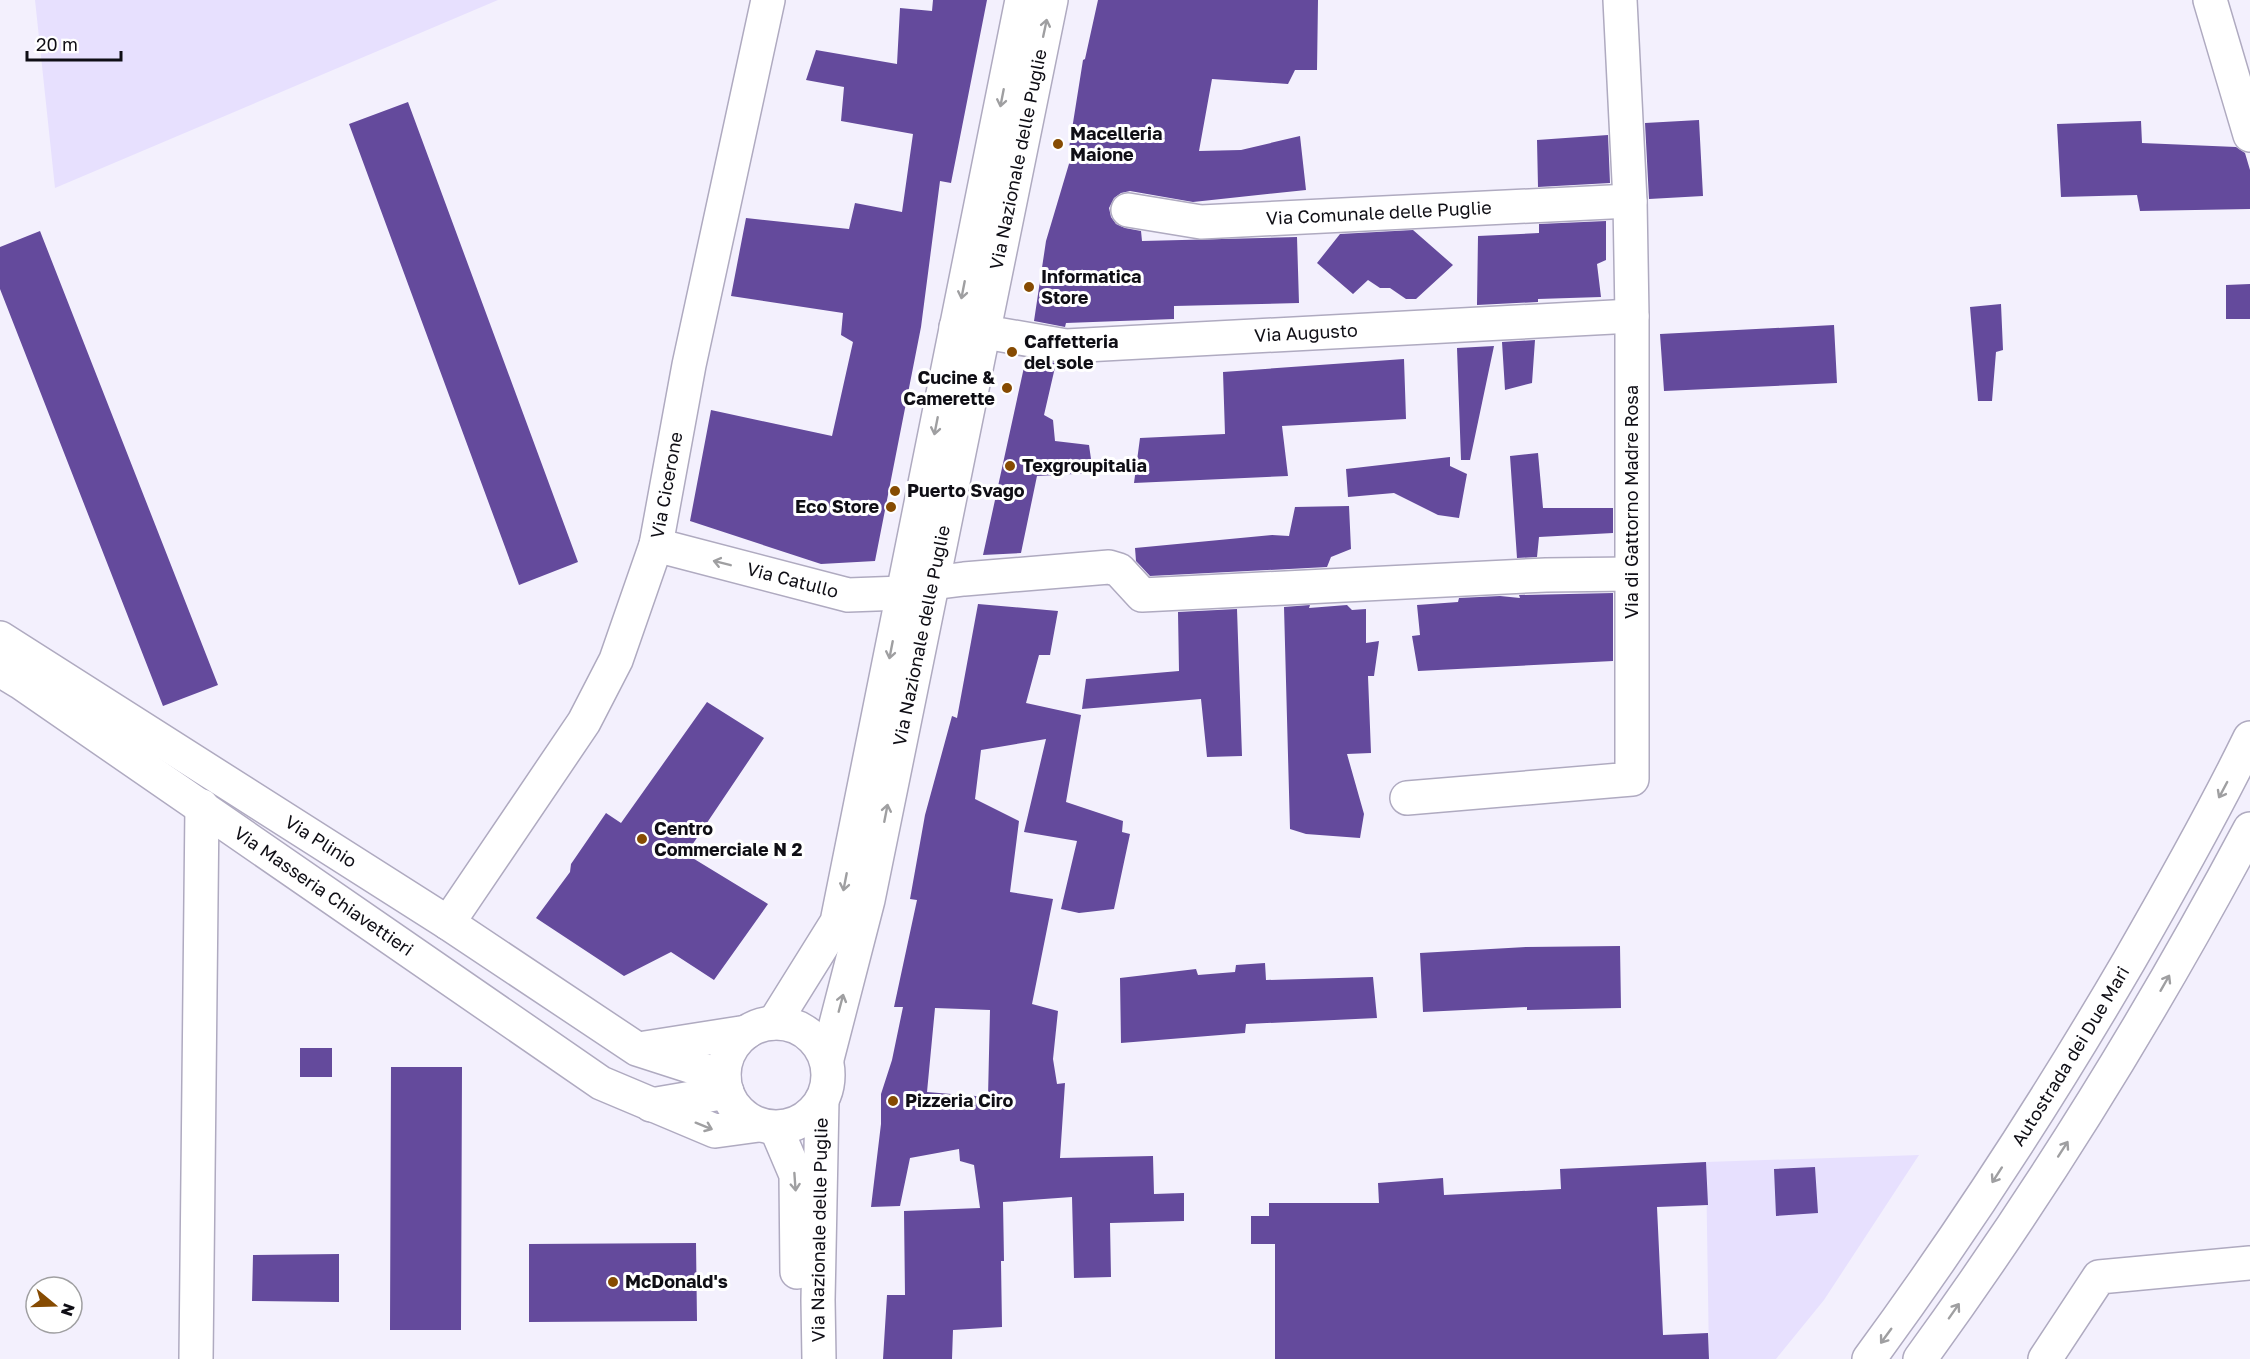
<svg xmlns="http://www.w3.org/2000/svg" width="2250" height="1359" font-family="'Golos Text',sans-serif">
	<rect width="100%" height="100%" fill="#f3f0fd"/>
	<path fill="#e7e0fe" d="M 35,0 L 498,0 L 55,188 Z
		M 1919,1155 L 1824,1300 L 1776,1359 L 1709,1359 L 1706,1162 Z"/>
	<path fill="#644a9c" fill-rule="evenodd" d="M 933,0 L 987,0 L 951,183 L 940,181 L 921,327 L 875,561 L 821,564 L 690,521 L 711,410 L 832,436 L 853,342 L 841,335 L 843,313 L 731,296 L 746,218 L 849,229 L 855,203 L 902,212 L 913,134 L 841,121 L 844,87 L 806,80 L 816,50 L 897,64 L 900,8 L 932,11 Z
		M 1098,0 L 1318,0 L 1317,70 L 1295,70 L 1288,84 L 1212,79 L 1199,151 L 1241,150 L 1300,136 L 1306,190 L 1193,202 L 1130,191 L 1121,193 L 1114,198 L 1109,208 L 1111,217 L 1116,224 L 1125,228 L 1141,231 L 1142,241 L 1297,237 L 1299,303 L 1174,306 L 1174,319 L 1066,323 L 1065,327 L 1034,321 L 1046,241 L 1074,147 L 1069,148 L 1083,60 L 1085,59 Z
		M 408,102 L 578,562 L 519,585 L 349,124 Z
		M 1699,120 L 1703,196 L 1649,199 L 1645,123 Z
		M 2141,121 L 2142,143 L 2236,147 L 2245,153 L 2250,170 L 2250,209 L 2140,211 L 2137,195 L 2061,197 L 2057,124 Z
		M 1608,135 L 1610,183 L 1538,187 L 1537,140 Z
		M 1606,221 L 1606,260 L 1597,264 L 1601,297 L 1538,299 L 1538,302 L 1477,305 L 1478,236 L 1539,233 L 1539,224 Z
		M 1413,230 L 1453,265 L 1416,299 L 1406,299 L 1390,288 L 1380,288 L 1368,280 L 1353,294 L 1317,263 L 1340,234 Z
		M 40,231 L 218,685 L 163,706 L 0,289 L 0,247 Z
		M 2250,284 L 2250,319 L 2226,319 L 2226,285 Z
		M 2001,304 L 2003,350 L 1996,352 L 1992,401 L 1978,401 L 1970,307 Z
		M 1834,325 L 1837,383 L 1664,391 L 1660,334 Z
		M 1535,340 L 1532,383 L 1505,390 L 1502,342 Z
		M 1494,346 L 1470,460 L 1461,460 L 1457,348 Z
		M 1026,358 L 1056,363 L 1044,415 L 1053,420 L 1055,441 L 1089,445 L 1093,473 L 1037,476 L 1021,553 L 983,555 Z
		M 1404,359 L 1406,419 L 1282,426 L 1288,476 L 1134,483 L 1140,438 L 1225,434 L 1223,372 Z
		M 1538,453 L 1543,508 L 1613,508 L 1613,533 L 1539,537 L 1537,557 L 1517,558 L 1510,456 Z
		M 1450,457 L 1450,466 L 1467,474 L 1459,518 L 1438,515 L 1394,493 L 1348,497 L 1346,469 Z
		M 1349,506 L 1351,549 L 1331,557 L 1327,567 L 1150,576 L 1136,561 L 1135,548 L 1272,535 L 1289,536 L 1295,507 Z
		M 1613,593 L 1613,661 L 1418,671 L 1412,636 L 1420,635 L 1417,605 L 1458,602 L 1459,598 L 1500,596 L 1520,598 L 1519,595 Z
		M 978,604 L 1058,611 L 1050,655 L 1039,655 L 1026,703 L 1081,715 L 1066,802 L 1123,821 L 1122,832 L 1130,834 L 1114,909 L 1079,913 L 1061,909 L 1077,841 L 1024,832 L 1046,739 L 981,750 L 975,799 L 1019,821 L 1010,892 L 1053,899 L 1032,1004 L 1058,1011 L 1053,1059 L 1057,1084 L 1065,1083 L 1060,1158 L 1153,1156 L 1154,1194 L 1184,1193 L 1184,1221 L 1110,1223 L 1111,1277 L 1074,1278 L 1072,1197 L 1003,1202 L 1004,1261 L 1001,1261 L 1002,1327 L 953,1330 L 952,1359 L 883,1359 L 887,1295 L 905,1295 L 904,1211 L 980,1208 L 974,1165 L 960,1161 L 959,1149 L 910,1158 L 900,1206 L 871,1207 L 881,1124 L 881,1094 L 892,1060 L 903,1007 L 894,1007 L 917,900 L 910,899 L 925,815 L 952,716 L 957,718 ZM 935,1008 L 990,1010 L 988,1097 L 927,1092 Z
		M 1310,605 L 1309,608 L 1347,605 L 1352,610 L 1366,609 L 1366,643 L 1379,641 L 1374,676 L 1368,676 L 1371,753 L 1347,754 L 1364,814 L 1360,838 L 1306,834 L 1290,829 L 1284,607 Z
		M 1237,609 L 1242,756 L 1207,757 L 1201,699 L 1082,709 L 1086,679 L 1179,671 L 1178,612 Z
		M 707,702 L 764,738 L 686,854 L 768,904 L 714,980 L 671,952 L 624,976 L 536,918 L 570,872 L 571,864 L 606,813 L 621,823 Z
		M 1620,946 L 1621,1008 L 1527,1010 L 1527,1007 L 1423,1012 L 1420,953 L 1526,947 Z
		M 1265,963 L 1266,980 L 1373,977 L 1377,1018 L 1246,1024 L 1245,1033 L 1121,1043 L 1120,978 L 1196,969 L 1198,975 L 1235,972 L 1236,965 Z
		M 300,1048 L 332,1048 L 332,1077 L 300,1077 Z
		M 391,1067 L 462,1067 L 461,1330 L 390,1330 Z
		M 1706,1162 L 1708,1205 L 1657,1207 L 1663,1335 L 1708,1333 L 1709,1359 L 1275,1359 L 1275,1244 L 1251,1244 L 1251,1216 L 1269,1216 L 1269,1203 L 1379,1203 L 1378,1183 L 1443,1178 L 1444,1195 L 1561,1189 L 1560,1169 Z
		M 1815,1167 L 1818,1213 L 1776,1216 L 1774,1169 Z
		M 696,1243 L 697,1321 L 529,1322 L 529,1244 Z
		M 339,1254 L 339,1302 L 252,1301 L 253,1255 Z"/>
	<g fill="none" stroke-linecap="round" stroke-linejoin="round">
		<defs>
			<g id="street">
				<path d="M 2210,0 L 2250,135"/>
				<path id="s1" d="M 1128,210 L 1201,222 L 1630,201"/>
				<path id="s2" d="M 956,327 L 1066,346 L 1632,316"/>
				<path id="s3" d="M 656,545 L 848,595 L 903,593 L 932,583 L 964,579 L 1109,567 L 1119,570 L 1142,595 L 1546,575 L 1631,574"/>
				<path id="s4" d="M 0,670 L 20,682 L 601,1083 L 715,1131 L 759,1125"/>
				<path d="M 1407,798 L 1632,779 L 1632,316 L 1630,201 L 1620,0"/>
				<path id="s5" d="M 448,923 L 584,722 L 616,660 L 656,545 L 689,365 L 768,0"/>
				<path d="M 651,1105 L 727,1092"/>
				<path d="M 196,1359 L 202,806"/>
				<path d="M 2045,1359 L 2099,1277 L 2250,1263"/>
			</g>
			<g id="secondary">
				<path id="s6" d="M 0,638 L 448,923 L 637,1049 L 724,1077"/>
				<path d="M 645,1048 L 747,1032"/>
			</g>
			<g id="primary">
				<circle cx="776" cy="1075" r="52"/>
				<path d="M 774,1023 L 837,922 L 1022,0"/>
				<path id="s7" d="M 827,1059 L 868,900 L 1051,0"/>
				<path d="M 776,1128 L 796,1175 L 797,1272"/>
				<path id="s8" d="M 819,1359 L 818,1300 L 822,1100"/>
			</g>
			<g id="highway">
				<path id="s9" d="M 1869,1359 C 1963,1231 2049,1098 2129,961 C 2171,888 2213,814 2250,738"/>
				<path d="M 1920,1359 C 2043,1190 2152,1013 2250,829"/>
			</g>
		</defs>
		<use href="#street" stroke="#afaac0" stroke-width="36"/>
		<use href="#secondary" stroke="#afaac0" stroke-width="36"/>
		<use href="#primary" stroke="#afaac0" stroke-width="36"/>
		<use href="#highway" stroke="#afaac0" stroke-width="36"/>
		<use href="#street" stroke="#fff" stroke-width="33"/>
		<use href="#secondary" stroke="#fff" stroke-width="33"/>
		<use href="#primary" stroke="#fff" stroke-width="33"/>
		<use href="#highway" stroke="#fff" stroke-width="33"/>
	</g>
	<defs><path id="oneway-shaft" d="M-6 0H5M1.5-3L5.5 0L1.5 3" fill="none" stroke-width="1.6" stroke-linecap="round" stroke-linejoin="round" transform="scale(1.5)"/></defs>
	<g stroke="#9f9fa1">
		<use href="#oneway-shaft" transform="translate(1045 28) rotate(-78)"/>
		<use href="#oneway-shaft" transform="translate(1002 98) rotate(101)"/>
		<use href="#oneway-shaft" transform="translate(963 290) rotate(101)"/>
		<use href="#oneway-shaft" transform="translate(936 426) rotate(101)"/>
		<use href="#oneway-shaft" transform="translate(722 563) rotate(-166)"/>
		<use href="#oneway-shaft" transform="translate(891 650) rotate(101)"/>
		<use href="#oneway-shaft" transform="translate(2223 790) rotate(118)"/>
		<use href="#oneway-shaft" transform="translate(886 813) rotate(-79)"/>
		<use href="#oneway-shaft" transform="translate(845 882) rotate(101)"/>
		<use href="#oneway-shaft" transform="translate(2165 983) rotate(-60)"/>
		<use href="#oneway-shaft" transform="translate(841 1003) rotate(-75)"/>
		<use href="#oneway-shaft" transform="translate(704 1126) rotate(22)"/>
		<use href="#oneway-shaft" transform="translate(2063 1149) rotate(-57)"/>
		<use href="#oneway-shaft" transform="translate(1997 1175) rotate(123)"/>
		<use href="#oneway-shaft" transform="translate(795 1182) rotate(86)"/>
		<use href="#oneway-shaft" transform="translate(1954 1311) rotate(-55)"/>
		<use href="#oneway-shaft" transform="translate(1886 1336) rotate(126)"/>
	</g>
	<g fill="#864b02" stroke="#fff" stroke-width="2">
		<circle cx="1058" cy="144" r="6"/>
		<circle cx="1029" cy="287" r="6"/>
		<circle cx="1012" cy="352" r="6"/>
		<circle cx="1007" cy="388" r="6"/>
		<circle cx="1010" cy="466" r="6"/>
		<circle cx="895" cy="491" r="6"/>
		<circle cx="891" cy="507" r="6"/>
		<circle cx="642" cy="839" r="6"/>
		<circle cx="893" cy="1101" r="6"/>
		<circle cx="613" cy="1282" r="6"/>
	</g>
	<g text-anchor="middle" stroke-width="6" stroke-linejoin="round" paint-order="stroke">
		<g font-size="18" font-weight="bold" fill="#0f0e15" stroke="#fff" text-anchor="start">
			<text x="1070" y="140">Macelleria<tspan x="1070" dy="21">Maione</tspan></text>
			<text x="1041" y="283">Informatica<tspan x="1041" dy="21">Store</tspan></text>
			<text x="1024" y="348">Caffetteria<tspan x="1024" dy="21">del sole</tspan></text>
			<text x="995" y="384" text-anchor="end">Cucine &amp;<tspan x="995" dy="21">Camerette</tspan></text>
			<text x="1022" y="472">Texgroupitalia</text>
			<text x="907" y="497">Puerto Svago</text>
			<text x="879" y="513" text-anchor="end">Eco Store</text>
			<text x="654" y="835">Centro<tspan x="654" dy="21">Commerciale N 2</tspan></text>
			<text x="905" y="1107">Pizzeria Ciro</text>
			<text x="625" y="1288">McDonald's</text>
		</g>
		<g font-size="18" fill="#0f0e15" stroke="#fff">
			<text dy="6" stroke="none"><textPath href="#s7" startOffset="920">Via Nazionale delle Puglie</textPath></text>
			<text dy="6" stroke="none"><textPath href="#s1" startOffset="252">Via Comunale delle Puglie</textPath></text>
			<text dy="6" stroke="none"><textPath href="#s2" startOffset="352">Via Augusto</textPath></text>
			<text dy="6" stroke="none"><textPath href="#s5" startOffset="495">Via Cicerone</textPath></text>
			<text transform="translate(1632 502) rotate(-90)" y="6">Via di Gattorno Madre Rosa</text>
			<text dy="6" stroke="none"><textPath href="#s3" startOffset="141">Via Catullo</textPath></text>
			<text dy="6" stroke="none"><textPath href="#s7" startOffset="434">Via Nazionale delle Puglie</textPath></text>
			<text dy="6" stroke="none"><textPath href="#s6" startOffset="380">Via Plinio</textPath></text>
			<text dy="6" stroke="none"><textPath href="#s4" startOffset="392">Via Masseria Chiavettieri</textPath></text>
			<text dy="6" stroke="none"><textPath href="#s9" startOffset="364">Autostrada dei Due Mari</textPath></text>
			<text dy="6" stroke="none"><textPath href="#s8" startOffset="129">Via Nazionale delle Puglie</textPath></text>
		</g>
	</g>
	<g transform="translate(54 1305) rotate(109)"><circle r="28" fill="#ffffff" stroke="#9f9fa1" stroke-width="1.5"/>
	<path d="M0-4.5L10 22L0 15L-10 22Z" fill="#864b02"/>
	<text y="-9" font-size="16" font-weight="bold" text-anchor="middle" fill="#0f0e15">N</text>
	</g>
	<path d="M27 51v9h94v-9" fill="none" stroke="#0f0e15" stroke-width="3"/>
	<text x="36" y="51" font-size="18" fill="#0f0e15" stroke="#ffffff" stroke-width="4.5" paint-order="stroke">20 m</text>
</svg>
